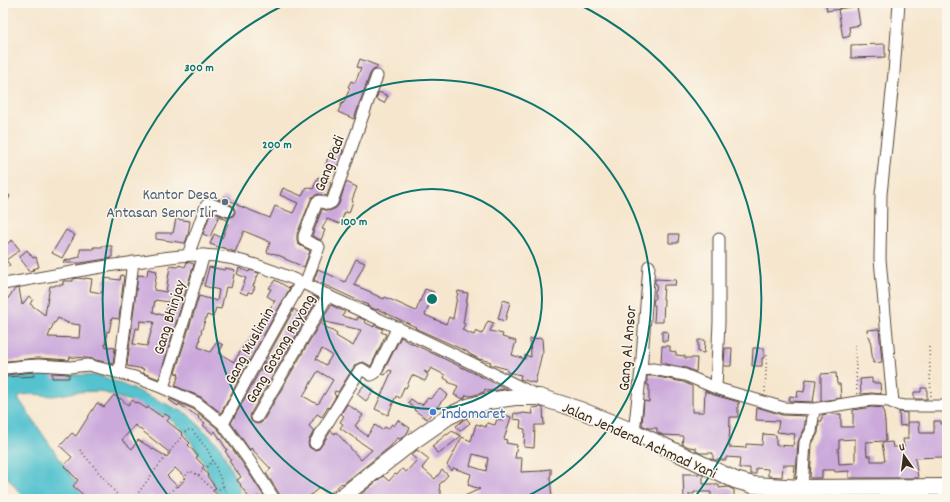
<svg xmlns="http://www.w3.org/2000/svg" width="950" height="502" font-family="Dekko,sans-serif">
	<rect width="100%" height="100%" fill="#fbf7ec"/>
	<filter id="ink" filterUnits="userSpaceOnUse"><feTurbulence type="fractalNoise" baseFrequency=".025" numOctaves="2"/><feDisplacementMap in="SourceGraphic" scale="8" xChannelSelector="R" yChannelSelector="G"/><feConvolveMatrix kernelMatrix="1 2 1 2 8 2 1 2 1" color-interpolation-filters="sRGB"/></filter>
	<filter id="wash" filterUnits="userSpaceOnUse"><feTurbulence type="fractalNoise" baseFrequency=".012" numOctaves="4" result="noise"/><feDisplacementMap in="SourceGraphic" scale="16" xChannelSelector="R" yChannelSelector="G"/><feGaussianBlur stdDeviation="0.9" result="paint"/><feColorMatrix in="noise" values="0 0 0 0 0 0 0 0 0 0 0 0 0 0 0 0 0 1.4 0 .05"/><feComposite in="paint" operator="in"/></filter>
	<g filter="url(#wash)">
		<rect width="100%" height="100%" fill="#f6e6ce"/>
		<path fill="#55c2cf" stroke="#487676" d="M 34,373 L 102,376 L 140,392 L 188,414 L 220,446 L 237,482 L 243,499 L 221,499 L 201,458 L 185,432 L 167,417 L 130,401 L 99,391 L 77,392 L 53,396 L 32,394 L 21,395 L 18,398 L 87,499 L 25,499 L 3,472 L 3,375 Z"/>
		<g id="blocks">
			<path fill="#cba9db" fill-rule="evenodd" d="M 839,3 L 840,9 L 827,11 L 826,5 Z
				M 857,6 L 860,25 L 849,27 L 850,36 L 843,38 L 838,9 Z
				M 885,44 L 885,57 L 851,58 L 851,45 Z
				M 360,59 L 378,66 L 376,69 L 373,70 L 370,74 L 354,119 L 338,112 L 342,103 L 343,104 L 350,88 L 348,87 L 351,81 L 355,83 L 361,68 L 357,67 Z
				M 379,92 L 388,96 L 384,103 L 376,99 Z
				M 333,146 L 343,150 L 336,171 L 325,166 L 327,161 L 327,160 Z
				M 318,177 L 331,183 L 327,196 L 318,194 L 312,197 L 297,234 L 297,240 L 298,244 L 310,251 L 304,267 L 285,259 L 285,258 L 273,253 L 272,254 L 267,252 L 270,242 L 244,231 L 235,252 L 221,247 L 221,248 L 210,244 L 214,234 L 222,238 L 229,221 L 219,216 L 210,237 L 203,234 L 211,212 L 229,218 L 233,216 L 235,213 L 235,210 L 233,206 L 214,197 L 221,200 L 222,198 L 223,198 L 224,196 L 230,198 L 229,200 L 237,204 L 237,205 L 270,218 L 275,206 L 293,213 L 298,203 L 280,195 L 283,188 L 302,196 L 307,187 L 313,189 Z
				M 346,182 L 357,187 L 352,200 L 353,201 L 349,213 L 345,212 L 340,224 L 327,219 L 322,229 L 325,230 L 321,240 L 312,236 L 322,209 L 329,211 L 336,208 L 339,204 Z
				M 3,192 L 10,196 L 3,210 Z
				M 176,219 L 190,221 L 188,235 L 185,243 L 156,239 L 156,233 L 173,233 Z
				M 66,230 L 75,235 L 62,258 L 52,253 Z
				M 669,234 L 679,234 L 678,243 L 669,243 Z
				M 12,240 L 20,250 L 6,260 L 10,265 L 3,270 L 3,247 Z
				M 102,246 L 112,246 L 112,258 L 81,263 L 64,263 L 63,261 L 80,257 L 80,249 L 94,249 L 93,247 L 102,247 Z
				M 27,250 L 33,258 L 36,257 L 39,267 L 33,269 L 34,270 L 28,271 L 26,266 L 19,257 Z
				M 356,259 L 365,263 L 354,285 L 371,292 L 371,293 L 384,299 L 385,297 L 416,311 L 425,289 L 434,292 L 425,315 L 446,324 L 449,317 L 453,319 L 458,291 L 468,293 L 463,323 L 465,324 L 462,330 L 474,335 L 476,331 L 482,334 L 488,321 L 494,323 L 490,331 L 503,334 L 502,337 L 516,341 L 512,355 L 525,359 L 525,355 L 531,357 L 530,339 L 542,338 L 543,353 L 542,353 L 535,383 L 520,379 L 521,375 L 507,372 L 507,369 L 492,365 L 490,364 L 491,362 L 479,359 L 468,353 L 468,352 L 415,328 L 416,327 L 377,309 L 377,310 L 367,306 L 368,305 L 314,280 L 318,269 L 345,282 Z
				M 187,262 L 194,264 L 159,379 L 143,373 L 144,369 L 127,366 L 138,275 L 147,276 L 148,269 L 157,271 L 154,290 L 166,292 L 170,266 L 178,267 L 179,265 L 185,267 ZM 155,300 L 169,302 L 165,316 L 153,312 ZM 140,321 L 154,322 L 147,346 L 133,344 L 136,328 L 139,329 Z
				M 209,267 L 225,270 L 225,268 L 235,270 L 231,288 L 226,287 L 221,309 L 216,308 L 213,317 L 207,315 L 201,332 L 202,332 L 199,338 L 200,339 L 198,347 L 210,352 L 217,342 L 223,345 L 219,353 L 234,362 L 257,324 L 266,311 L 267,312 L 275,301 L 267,296 L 271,289 L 269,288 L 275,280 L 289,288 L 291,286 L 243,372 L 221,413 L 201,397 L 175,386 L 179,374 L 175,373 L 199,296 L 217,301 L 219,290 L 204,286 Z
				M 239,268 L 249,272 L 250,270 L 259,273 L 253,286 L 255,287 L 252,293 L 248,292 L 247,295 L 240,292 L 246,278 L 237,274 Z
				M 121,275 L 124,276 L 119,319 L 112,318 L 109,332 L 107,331 L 105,346 L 115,348 L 113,364 L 88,358 L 70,357 L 69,360 L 38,358 L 7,361 L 3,360 L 3,332 L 7,326 L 3,324 L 3,305 L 15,289 L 19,288 L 22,305 L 29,296 L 33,299 L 30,304 L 45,315 L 50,286 L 55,286 L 55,285 L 63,285 L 63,281 L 73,281 L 73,279 L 77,278 L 85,279 L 85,278 L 92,279 L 90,291 L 102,293 L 104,278 L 120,280 ZM 58,318 L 68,323 L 67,323 L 80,325 L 79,338 L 48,337 L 54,322 L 55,323 Z
				M 655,279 L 676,280 L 675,285 L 664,285 L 663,299 L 664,299 L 663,322 L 654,322 L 655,305 L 653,305 L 653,304 L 654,299 L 655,299 L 655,290 L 656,290 L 657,284 L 655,284 Z
				M 313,296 L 318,298 L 251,413 L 250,417 L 251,421 L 254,423 L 257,424 L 261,423 L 263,421 L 320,323 L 337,334 L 336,336 L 353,346 L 361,330 L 321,321 L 331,305 L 345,312 L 342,316 L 357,320 L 358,317 L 365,320 L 364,322 L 374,327 L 374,325 L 383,329 L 381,332 L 386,334 L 371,366 L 363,362 L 359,363 L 355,365 L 338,392 L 335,391 L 334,394 L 336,396 L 329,408 L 328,407 L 322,417 L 317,414 L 309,426 L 314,431 L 309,440 L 308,443 L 309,447 L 312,449 L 314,450 L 319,449 L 331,431 L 335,434 L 336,432 L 361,460 L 372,450 L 340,428 L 343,424 L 340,422 L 344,416 L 341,414 L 347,404 L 363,415 L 355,426 L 358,428 L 357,428 L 367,436 L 375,425 L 382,430 L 385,427 L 388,429 L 392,424 L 394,426 L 398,420 L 410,428 L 406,435 L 400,439 L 397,438 L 391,446 L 343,484 L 342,483 L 328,495 L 320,487 L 306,499 L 281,499 L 280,495 L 266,473 L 271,469 L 251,448 L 250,450 L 231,423 L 294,309 L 300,314 ZM 322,349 L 332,355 L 326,365 L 316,359 ZM 318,371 L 333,380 L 319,403 L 318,403 L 317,404 L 303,396 Z
				M 503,300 L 510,302 L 505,321 L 498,319 Z
				M 879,329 L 882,362 L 873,363 L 870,337 L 868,337 L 867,330 Z
				M 662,331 L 668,332 L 667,341 L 662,341 Z
				M 401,337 L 405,340 L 507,389 L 489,391 L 485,389 L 484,392 L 471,396 L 466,395 L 464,399 L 454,395 L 458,386 L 448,382 L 449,381 L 444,378 L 445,375 L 431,368 L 428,373 L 424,371 L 428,375 L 425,381 L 412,375 L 406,388 L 404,387 L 400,398 L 396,396 L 388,415 L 375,409 L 392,371 L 389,370 L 385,375 L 382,374 Z
				M 698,340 L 705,340 L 704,353 L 698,352 Z
				M 662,346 L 670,346 L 670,351 L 676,352 L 676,355 L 685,356 L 685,358 L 697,358 L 696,372 L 686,368 L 661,363 Z
				M 725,348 L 732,348 L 731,366 L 724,366 Z
				M 753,348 L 764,348 L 764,358 L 762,358 L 762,366 L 752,366 Z
				M 34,372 L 34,376 L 19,377 L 19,376 L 5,377 L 5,375 Z
				M 52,373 L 69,374 L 69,378 L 52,378 Z
				M 836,373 L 837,384 L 840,384 L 841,398 L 821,401 L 821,374 Z
				M 647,376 L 653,376 L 683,382 L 692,386 L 692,412 L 704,412 L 705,391 L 714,395 L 739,402 L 739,404 L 738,403 L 738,417 L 730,417 L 729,447 L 746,448 L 746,444 L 762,445 L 763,434 L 776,435 L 776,445 L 793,446 L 795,434 L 777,432 L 779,421 L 756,420 L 757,407 L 782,415 L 806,416 L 804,430 L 798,442 L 796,478 L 794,478 L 795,465 L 783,465 L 782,477 L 768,476 L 768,469 L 756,468 L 756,474 L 750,474 L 750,468 L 739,468 L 740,458 L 726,457 L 726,460 L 714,460 L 713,459 L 713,453 L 700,453 L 696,451 L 696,448 L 689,447 L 682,444 L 683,436 L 663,435 L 657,432 L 657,428 L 648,428 L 642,425 L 644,401 L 649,402 L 649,385 L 647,385 Z
				M 872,378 L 872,383 L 880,383 L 881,394 L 871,393 L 861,394 L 860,379 Z
				M 806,379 L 816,380 L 813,402 L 789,401 L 790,396 L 797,397 L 798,391 L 804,392 Z
				M 365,384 L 374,390 L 366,401 L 357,394 Z
				M 921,388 L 927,388 L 927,399 L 914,399 L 914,392 L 921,392 Z
				M 441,389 L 448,395 L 440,403 L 434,412 L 433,411 L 427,419 L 414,410 L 415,409 L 408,403 L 411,399 L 418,404 L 419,403 L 422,405 L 428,398 L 430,399 Z
				M 114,395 L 119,399 L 120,398 L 128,405 L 132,400 L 136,403 L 137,402 L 147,409 L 148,407 L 162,417 L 165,414 L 170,417 L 167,421 L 182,433 L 181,434 L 190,443 L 188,445 L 198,456 L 196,458 L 204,466 L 202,468 L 208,475 L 207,476 L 216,488 L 213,491 L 222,499 L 168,499 L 163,495 L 159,499 L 154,499 L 151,495 L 148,499 L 88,499 L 73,486 L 78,480 L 64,466 L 72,457 L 60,446 L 72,433 L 76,436 L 97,403 L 104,407 ZM 135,425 L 170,453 L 167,457 L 138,440 L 132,449 L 122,440 ZM 175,468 L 186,478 L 178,487 L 167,476 Z
				M 170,399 L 193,409 L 218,429 L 243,464 L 266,499 L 260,499 L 258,496 L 254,499 L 250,499 L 240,485 L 241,485 L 237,480 L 241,477 L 229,461 L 231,460 L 225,451 L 227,450 L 215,431 L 213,434 L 203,425 L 205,423 L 198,418 L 199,417 L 179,404 L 178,406 L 169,400 Z
				M 540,407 L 543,408 L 544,425 L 535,425 L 534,448 L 524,447 L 525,429 L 520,428 L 521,420 L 513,419 L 514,413 L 522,414 L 522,413 L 533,414 L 532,408 Z
				M 872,407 L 883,408 L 885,422 L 886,441 L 866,442 L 867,456 L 871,456 L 871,461 L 885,461 L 882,443 L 892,442 L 893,447 L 904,447 L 903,439 L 908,439 L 908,422 L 919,422 L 920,433 L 934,433 L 934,421 L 941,421 L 941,424 L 947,424 L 947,458 L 939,458 L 939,457 L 915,458 L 918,478 L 849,478 L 849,471 L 835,472 L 835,470 L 822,470 L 822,478 L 810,478 L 812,444 L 818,433 L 819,421 L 822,421 L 822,415 L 831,413 L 831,414 L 841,414 L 841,427 L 853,427 L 853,410 ZM 855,439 L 855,463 L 839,464 L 838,448 L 839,448 L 839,440 Z
				M 899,412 L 907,413 L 907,425 L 900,426 Z
				M 505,415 L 511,417 L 504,439 L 507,440 L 506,443 L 517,445 L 515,458 L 522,458 L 521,472 L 542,471 L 542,470 L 551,469 L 551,475 L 550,476 L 552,499 L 458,499 L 480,489 L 468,485 L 471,474 L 453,468 L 452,471 L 447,465 L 462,437 L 471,441 L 476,424 L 486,427 L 487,423 L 495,425 L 497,419 L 503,421 ZM 473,454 L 488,458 L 486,471 L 470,466 Z
				M 466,418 L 470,423 L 460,431 L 456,426 Z
				M 452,431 L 461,436 L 440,453 L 437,453 L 432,446 L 447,434 L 447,435 Z
				M 417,450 L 429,459 L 422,468 L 435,479 L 442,470 L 448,475 L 439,485 L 440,486 L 439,488 L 443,499 L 365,499 L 360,495 L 383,476 L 389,481 L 395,474 L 397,475 L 402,469 L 406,472 L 417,460 L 411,455 Z
				M 683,474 L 700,474 L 703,475 L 703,484 L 719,484 L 719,488 L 728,487 L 734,490 L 734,497 L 727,498 L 726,496 L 711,497 L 711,492 L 694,492 L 694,494 L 689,494 L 689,499 L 684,499 Z"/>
		</g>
	</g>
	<g filter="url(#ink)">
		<use href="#blocks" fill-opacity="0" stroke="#574638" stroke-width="1"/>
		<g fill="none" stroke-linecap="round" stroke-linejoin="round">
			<defs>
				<path id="minor" d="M 188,255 L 206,206 L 208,204 L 211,204 L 228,211
					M 3,284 C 50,276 96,267 143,261 C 163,258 183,254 203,255 C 237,256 274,270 305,284 C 316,289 326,295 337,300 C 404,330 470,362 536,395
					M 305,284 L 319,247 L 304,240 L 304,236 L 317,202 L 320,201 L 328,204 L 332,202 L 377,76
					M 3,367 L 6,368 L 23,366 L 38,365 L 70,367 L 88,365 L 135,377 L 163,388 L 197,403 L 206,410 L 223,424 L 249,460 L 274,499
					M 641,370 L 653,369 L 685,375 L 716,388 L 784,408 L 814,409
					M 119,373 L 133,262
					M 163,388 L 204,255
					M 716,388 L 719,322 L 719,239
					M 893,403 L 880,259 L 881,194 L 894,73 L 899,3
					M 257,417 L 328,295
					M 223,424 L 249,375 L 301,282
					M 634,432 L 641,370 L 649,266
					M 315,443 L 360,370 L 362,369 L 371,375 L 375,373 L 398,327
					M 802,488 L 805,442 L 811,432 L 814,409 L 857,402 L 872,400 L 889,401 L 899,405 L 905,406 L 947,406"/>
				<path id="highway" d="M 339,499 L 412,442 L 449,416 L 468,407 L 489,401 L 515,397 L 539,397 L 580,410 L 634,432 L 735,480 L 753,485 L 802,488 L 947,487"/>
			</defs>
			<use href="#minor" stroke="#574638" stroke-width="13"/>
			<use href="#highway" stroke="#574638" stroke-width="18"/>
			<path stroke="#574638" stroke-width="1.5" stroke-dasharray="1 3" stroke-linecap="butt" d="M 855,345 L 857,394
				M 929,347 L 931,397
				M 765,392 L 767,351
				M 80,450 L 121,499
				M 198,475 L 213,461
				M 134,499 L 152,474 L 186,431 L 189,430 L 192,430 L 207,449 L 213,461 L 229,499
				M 164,499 L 190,471 L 198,475 L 215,492 L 224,486"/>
			<use href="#minor" stroke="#fff" stroke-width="11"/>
			<use href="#highway" stroke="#fff" stroke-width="16"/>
		</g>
	</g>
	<g fill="none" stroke="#0f766e" stroke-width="2">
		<circle cx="432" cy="299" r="110"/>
		<path d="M341 498A219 219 0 1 1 523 498"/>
		<path d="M169 497A329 329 0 0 1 288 3M576 3A329 329 0 0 1 695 497"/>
	</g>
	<circle fill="#5c6f8a" stroke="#fbf7ec" stroke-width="1.5" cx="225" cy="202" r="4"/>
	<circle fill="#3f7fe0" stroke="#fbf7ec" stroke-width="1.5" cx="433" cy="412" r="4"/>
	<g text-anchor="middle" stroke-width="3" stroke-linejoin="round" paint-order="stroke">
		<g font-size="16" fill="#3b2a1e" stroke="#fbf7ec">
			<text transform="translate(328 163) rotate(-69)" y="6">Gang Padi</text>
			<text transform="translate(168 317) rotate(-73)" y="6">Gang Bhinjay</text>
			<text transform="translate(248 345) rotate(-61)" y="6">Gang Muslimin</text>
			<text transform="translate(279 348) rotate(-60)" y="6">Gang Gotong Royong</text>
			<text transform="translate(626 348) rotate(-85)" y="6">Gang Al Ansor</text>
			<text transform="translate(640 439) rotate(24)" y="6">Jalan Jenderal Achmad Yani</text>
		</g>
		<g font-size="16" fill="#4e5e75" stroke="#fbf7ec" text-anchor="end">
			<text x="217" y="199">Kantor Desa<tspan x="217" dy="18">Antasan Senor Ilir</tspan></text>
		</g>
		<g font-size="16" fill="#366cbe" stroke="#fbf7ec" text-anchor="start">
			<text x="441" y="418">Indomaret</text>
		</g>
	</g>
	<circle cx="432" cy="299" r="6" fill="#0f766e" stroke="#fbf7ec" stroke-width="2"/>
	<g font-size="12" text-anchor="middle" font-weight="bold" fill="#0f766e" stroke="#fbf7ec" stroke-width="3" stroke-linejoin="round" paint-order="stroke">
		<text x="199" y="71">300 m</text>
		<text x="277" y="148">200 m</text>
		<text x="354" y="225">100 m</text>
	</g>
	<rect width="950" height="502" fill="none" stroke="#fbf7ec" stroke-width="16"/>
	<g transform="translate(904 456) rotate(346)" stroke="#fbf7ec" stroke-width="3" paint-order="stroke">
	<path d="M0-3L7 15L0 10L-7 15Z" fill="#3b2a1e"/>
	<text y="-6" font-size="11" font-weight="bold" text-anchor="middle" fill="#3b2a1e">U</text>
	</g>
</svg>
